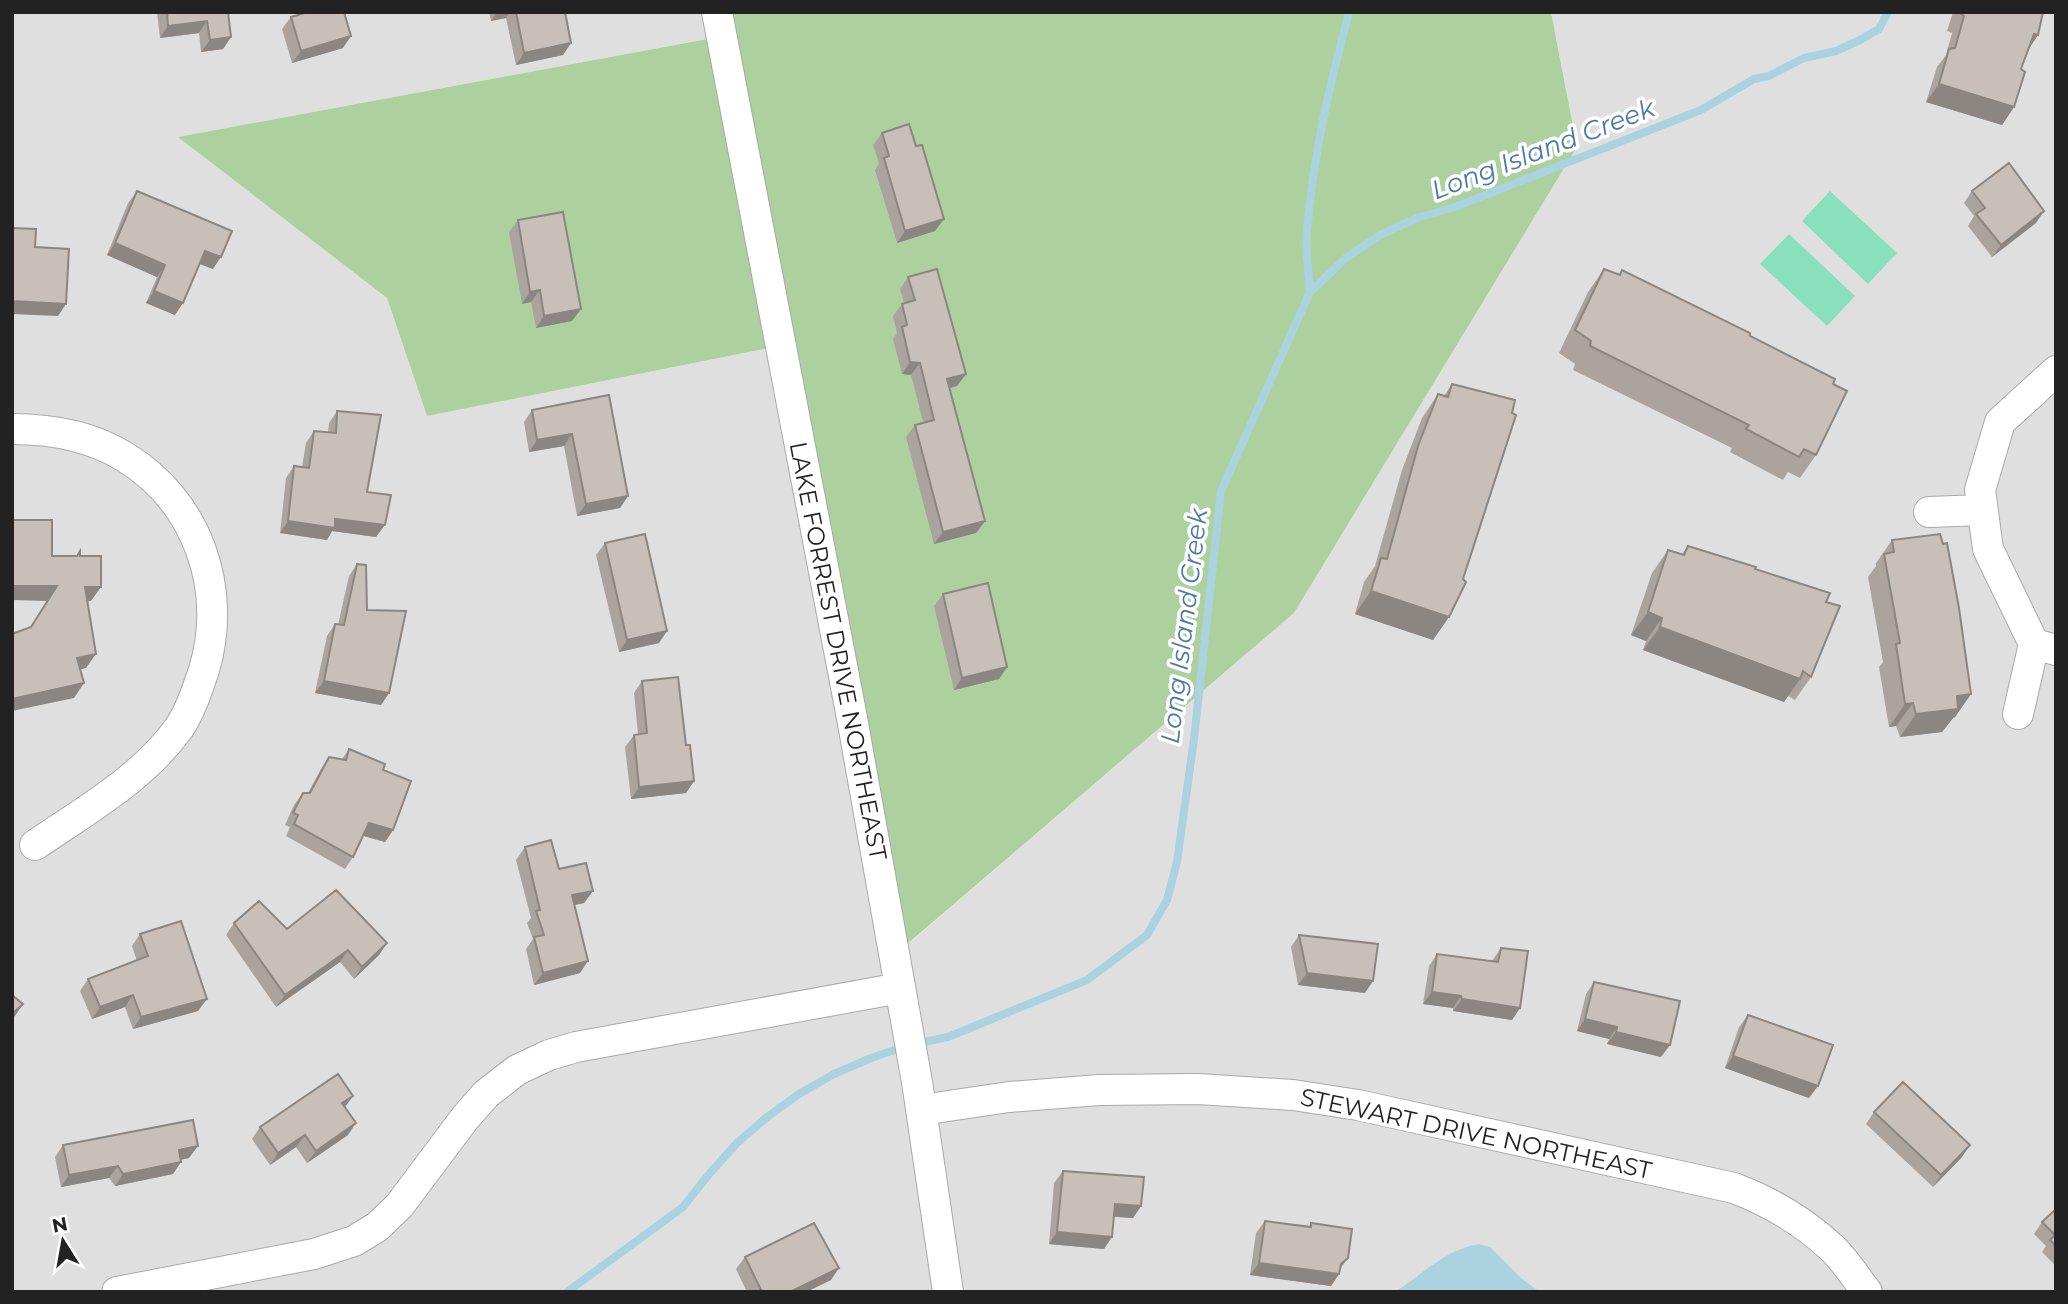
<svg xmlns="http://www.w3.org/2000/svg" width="2068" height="1304" font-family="Montserrat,sans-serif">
	<rect width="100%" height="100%" fill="#f2efe9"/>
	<path fill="#e0dfdf" d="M 12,12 L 725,12 L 729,35 L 179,137 L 387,298 L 427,416 L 784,345 L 893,957 L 1294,613 L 1577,147 L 1551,12 L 2056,12 L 2056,1292 L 12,1292 Z"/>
	<path fill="#add19e" d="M 725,12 L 1551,12 L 1577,147 L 1294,613 L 892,957 L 784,345 L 427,416 L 387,298 L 178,137 L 729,35 Z"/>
	<path fill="#88e0be" d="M 1830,191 L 1897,253 L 1868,284 L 1802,221 Z
		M 1789,234 L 1855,296 L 1827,326 L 1760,264 Z"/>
	<path fill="#aad3df" d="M 1479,1244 L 1490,1247 L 1521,1278 L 1540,1292 L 1395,1292 C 1423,1274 1444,1250 1479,1244 Z"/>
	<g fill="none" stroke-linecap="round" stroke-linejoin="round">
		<path stroke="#aad3df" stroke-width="8" d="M 1310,292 C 1309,272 1305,252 1307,233 C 1312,159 1330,84 1349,12
			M 567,1292 L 683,1207 L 710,1173 L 737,1143 L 767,1117 L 799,1094 L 834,1074 L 871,1058 L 909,1045 L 948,1037 L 1087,980 L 1147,935 L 1167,900 L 1177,862 L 1194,739 L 1221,491 L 1310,292 L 1347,257 L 1380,235 L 1417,218 L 1455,207 L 1701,110 L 1754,79 L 1769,76 L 1804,58 L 1836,51 L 1860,40 L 1879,29 L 1888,12"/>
		<defs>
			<path id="minor" d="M 717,12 L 852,718 L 917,1082 L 948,1292
				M 2056,371 L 2000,422 L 1980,490 L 1988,549 L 2034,644 L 2056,650
				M 12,429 C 51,429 91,436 125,457 C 198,502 228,589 204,670 C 197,690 191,710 179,728 C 143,778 85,811 35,845
				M 1929,512 L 1982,510
				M 2018,714 L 2034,644
				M 921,1110 L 1009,1097 L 1099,1090 L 1198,1089 L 1293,1095 L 1358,1105 L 1734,1188 C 1771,1202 1803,1221 1832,1248 C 1845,1260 1856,1278 1867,1292
				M 117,1292 L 314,1254 L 354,1241 L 377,1227 L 399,1206 L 465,1118 L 486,1094 L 517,1070 L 549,1055 L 576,1047 L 900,988"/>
		</defs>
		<use href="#minor" stroke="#a9a9a9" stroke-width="32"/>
		<use href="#minor" stroke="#fff" stroke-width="30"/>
	</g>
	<path fill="#aba49e" d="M 157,12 L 228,12 L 231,37 L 223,49 L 201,52 L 199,33 L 160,38 Z
		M 489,12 L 565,12 L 571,43 L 563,55 L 516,65 L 506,18 L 491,21 Z
		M 1953,12 L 2043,12 L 2038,35 L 2028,50 L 2021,69 L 2014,107 L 2002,125 L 1926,102 L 1937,67 L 1946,55 L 1952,33 L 1947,31 Z
		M 291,17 L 343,48 L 292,63 L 282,29 Z
		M 882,133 L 916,146 L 935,231 L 897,243 L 875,170 L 879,164 L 873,145 Z
		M 137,191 L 213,269 L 200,264 L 175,315 L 146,303 L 157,277 L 107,255 L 128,203 Z
		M 1972,191 L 2036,223 L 1992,257 L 1968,226 L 1974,216 L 1964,203 Z
		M 518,220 L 572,321 L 536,328 L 531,302 L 522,304 L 509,232 Z
		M 1604,269 L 1750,336 L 1833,384 L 1816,455 L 1800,478 L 1788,472 L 1783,480 L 1730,452 L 1732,448 L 1573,370 L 1575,364 L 1559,353 L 1588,292 Z
		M 908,277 L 966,374 L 957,386 L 950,388 L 985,521 L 976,533 L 934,544 L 906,437 L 915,425 L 923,422 L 911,375 L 902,374 L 893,339 L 897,333 L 893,316 L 902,304 L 904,303 L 900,289 Z
		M 1452,384 L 1449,617 L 1433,640 L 1355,614 L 1364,582 L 1375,566 L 1402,470 L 1422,418 L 1438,394 L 1444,396 Z
		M 609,395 L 628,496 L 620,508 L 577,516 L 564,446 L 529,452 L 524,422 L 532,410 Z
		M 337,411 L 367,492 L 376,537 L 332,531 L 327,540 L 280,533 L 286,478 L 294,466 L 302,467 L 306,443 L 314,431 L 328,432 L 329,423 Z
		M 1892,540 L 1971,694 L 1955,717 L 1953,718 L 1942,732 L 1900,737 L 1896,726 L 1889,727 L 1879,667 L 1883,662 L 1868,577 L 1876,566 L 1876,563 Z
		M 605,543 L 659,643 L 619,652 L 596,555 Z
		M 1688,546 L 1755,569 L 1826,602 L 1811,677 L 1795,700 L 1788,696 L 1784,702 L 1643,650 L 1646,641 L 1631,635 L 1652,573 L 1668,550 L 1682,554 Z
		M 357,564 L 367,610 L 389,693 L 381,705 L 315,693 L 327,636 L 335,624 L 338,625 L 349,576 Z
		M 943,594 L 1007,667 L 999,679 L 954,690 L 934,606 Z
		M 642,681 L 686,745 L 694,781 L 686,793 L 631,799 L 625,747 L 634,735 L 638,734 L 634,693 Z
		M 349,749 L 383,770 L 393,830 L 385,842 L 363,836 L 353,857 L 345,869 L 286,836 L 290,827 L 285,825 L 294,805 L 303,793 L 308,793 L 321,769 L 329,757 L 342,759 Z
		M 525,847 L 593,891 L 584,903 L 575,905 L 580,973 L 534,985 L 526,949 L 533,939 L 527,923 L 531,918 L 516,860 Z
		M 234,923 L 287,929 L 379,955 L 354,979 L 340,962 L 276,1007 L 226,935 Z
		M 140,934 L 198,1011 L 133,1029 L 125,1007 L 92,1019 L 80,991 L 88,979 L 137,961 L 132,946 Z
		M 1299,935 L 1365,993 L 1298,985 L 1291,947 Z
		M 1501,948 L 1520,1008 L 1512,1020 L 1453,1011 L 1453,1008 L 1423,1004 L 1429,966 L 1437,954 L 1492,961 Z
		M 1594,982 L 1661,1057 L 1607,1044 L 1609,1039 L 1577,1031 L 1586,994 Z
		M 1748,1015 L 1809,1098 L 1725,1068 L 1739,1027 Z
		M 353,1096 L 345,1107 L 348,1135 L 307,1163 L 296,1147 L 270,1165 L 252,1139 L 260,1127 Z
		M 1874,1112 L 1962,1157 L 1933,1187 L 1866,1124 Z
		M 63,1145 L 189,1158 L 180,1160 L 173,1174 L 115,1186 L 109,1178 L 61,1187 L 55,1157 Z
		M 1063,1171 L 1141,1206 L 1133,1218 L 1114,1217 L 1104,1249 L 1049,1244 L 1054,1183 Z
		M 2056,1209 L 2056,1266 L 2042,1252 L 2046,1246 L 2034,1234 L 2042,1222 Z
		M 1265,1221 L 1309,1226 L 1311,1223 L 1340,1269 L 1339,1274 L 1331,1286 L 1250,1275 L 1256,1233 Z
		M 745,1257 L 831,1280 L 806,1292 L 747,1292 L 736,1269 Z"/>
	<path fill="#8b8681" d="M 497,12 L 510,12 L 506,18 L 491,21 Z
		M 207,21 L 199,33 L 160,38 L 168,26 Z
		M 2034,34 L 2038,35 L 2026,53 Z
		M 351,36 L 343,48 L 292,63 L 301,51 Z
		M 231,37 L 223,49 L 201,52 L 210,40 Z
		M 571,43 L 563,55 L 516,65 L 524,53 Z
		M 1939,84 L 2014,107 L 2002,125 L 1926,102 Z
		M 2044,211 L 2036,223 L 1992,257 L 2001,245 Z
		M 944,219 L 935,231 L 897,243 L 905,231 Z
		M 115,243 L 165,265 L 157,277 L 107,255 Z
		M 205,251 L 221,257 L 213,269 L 197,263 Z
		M 540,290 L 531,302 L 522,304 L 530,292 Z
		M 154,291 L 183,303 L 175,315 L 146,303 Z
		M 12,301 L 66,304 L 58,316 L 12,314 Z
		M 581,309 L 572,321 L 536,328 L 544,316 Z
		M 910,362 L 920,363 L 911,375 L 902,374 Z
		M 966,374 L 957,386 L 939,391 L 947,379 Z
		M 572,434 L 564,446 L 529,452 L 537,440 Z
		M 628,496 L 620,508 L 577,516 L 586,504 Z
		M 335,519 L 385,525 L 376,537 L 332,531 L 327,540 L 280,533 L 288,521 Z
		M 985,521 L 976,533 L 934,544 L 943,532 Z
		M 12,586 L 57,586 L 47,601 L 12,600 Z
		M 85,587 L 101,587 L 91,601 L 75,601 Z
		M 1371,591 L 1449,617 L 1433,640 L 1355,614 Z
		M 1648,612 L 1662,618 L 1646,641 L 1631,635 Z
		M 1660,627 L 1800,679 L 1784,702 L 1643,650 Z
		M 667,631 L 659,643 L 619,652 L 627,640 Z
		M 96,654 L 86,668 L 67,673 L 77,658 Z
		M 1007,667 L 999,679 L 954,690 L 962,678 Z
		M 324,681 L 389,693 L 381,705 L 315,693 Z
		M 84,683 L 74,698 L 12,711 L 12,699 Z
		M 1971,694 L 1955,717 L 1953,718 L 1942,732 L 1900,737 L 1916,714 L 1957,696 Z
		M 1913,703 L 1896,726 L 1889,727 L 1905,704 Z
		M 694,781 L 686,793 L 631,799 L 639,787 Z
		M 369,823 L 393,830 L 385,842 L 361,835 Z
		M 593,891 L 584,903 L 564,907 L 572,895 Z
		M 387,943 L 379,955 L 354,979 L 362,967 Z
		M 348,950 L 340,962 L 276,1007 L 285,995 Z
		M 588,961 L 580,973 L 534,985 L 543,973 Z
		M 1307,973 L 1373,981 L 1365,993 L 1298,985 Z
		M 1432,992 L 1461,996 L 1453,1008 L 1423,1004 Z
		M 133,995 L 125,1007 L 92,1019 L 100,1007 Z
		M 207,999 L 198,1011 L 133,1029 L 141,1017 Z
		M 1462,999 L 1520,1008 L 1512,1020 L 1453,1011 Z
		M 23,1004 L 15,1016 L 12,1018 L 12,1014 Z
		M 1585,1019 L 1617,1027 L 1609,1039 L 1577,1031 Z
		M 1616,1032 L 1670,1045 L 1661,1057 L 1607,1044 Z
		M 1733,1056 L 1818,1086 L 1809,1098 L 1725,1068 Z
		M 353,1096 L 344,1108 L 342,1103 Z
		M 356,1123 L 348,1135 L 307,1163 L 316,1151 Z
		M 305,1135 L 296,1147 L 270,1165 L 278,1153 Z
		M 1970,1145 L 1962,1157 L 1933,1187 L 1941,1175 Z
		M 198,1146 L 189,1158 L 170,1162 L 179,1150 Z
		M 181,1162 L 173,1174 L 115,1186 L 123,1174 Z
		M 118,1166 L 109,1178 L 61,1187 L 69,1175 Z
		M 1115,1204 L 1141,1206 L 1133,1218 L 1107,1216 Z
		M 1057,1232 L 1112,1237 L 1104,1249 L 1049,1244 Z
		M 1348,1258 L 1339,1270 L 1339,1274 L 1331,1286 L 1250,1275 L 1259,1263 L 1341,1264 Z
		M 839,1268 L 831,1280 L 806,1292 L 790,1292 Z"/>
	<path fill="#c7bfb8" stroke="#8b8681" stroke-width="2" d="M 167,12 L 228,12 L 231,37 L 210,40 L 207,21 L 168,26 Z
		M 308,12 L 344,12 L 351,36 L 301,51 L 291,17 Z
		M 516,12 L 565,12 L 571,43 L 524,53 Z
		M 1959,12 L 2043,12 L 2038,35 L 2034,34 L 2021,69 L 2025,72 L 2014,107 L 1939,84 L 1949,49 L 1955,48 L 1964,16 Z
		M 909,124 L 916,146 L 922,145 L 944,219 L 905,231 L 884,158 L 889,156 L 882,133 Z
		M 2009,163 L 2044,211 L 2001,245 L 1976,214 L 1985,208 L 1972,191 Z
		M 137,191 L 232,231 L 221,257 L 205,251 L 183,303 L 154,291 L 165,265 L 115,243 Z
		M 563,212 L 581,309 L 544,316 L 540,290 L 530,292 L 518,220 Z
		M 12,228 L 36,229 L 35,247 L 69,249 L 66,304 L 12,301 Z
		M 937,269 L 966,374 L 947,379 L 985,521 L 943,532 L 915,425 L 934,420 L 920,363 L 910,362 L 902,327 L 907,325 L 902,304 L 915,300 L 908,277 Z
		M 1604,269 L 1620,275 L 1622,270 L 1750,333 L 1750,336 L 1835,379 L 1833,384 L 1847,391 L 1816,455 L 1804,449 L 1799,457 L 1746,429 L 1749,425 L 1590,346 L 1591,341 L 1575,330 Z
		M 1452,384 L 1515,400 L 1512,413 L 1516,415 L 1463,579 L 1466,582 L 1449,617 L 1371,591 L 1381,558 L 1387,559 L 1418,446 L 1438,394 L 1448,397 Z
		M 609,395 L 628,496 L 586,504 L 572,434 L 537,440 L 532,410 Z
		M 337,411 L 381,415 L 367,492 L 391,495 L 385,525 L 335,519 L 335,528 L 288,521 L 294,466 L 309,468 L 314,431 L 336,433 Z
		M 12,520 L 52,520 L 52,556 L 77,556 L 80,551 L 80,556 L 101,556 L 101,587 L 85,587 L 96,654 L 77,658 L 84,683 L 12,699 L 12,634 L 31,627 L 57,586 L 12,586 Z
		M 645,534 L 667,631 L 627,640 L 605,543 Z
		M 1940,534 L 1943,544 L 1947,543 L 1959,608 L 1971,694 L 1957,696 L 1958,709 L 1916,714 L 1913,703 L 1905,704 L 1896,644 L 1900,643 L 1884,554 L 1894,552 L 1892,540 Z
		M 1688,546 L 1756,567 L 1755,569 L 1830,593 L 1826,602 L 1840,606 L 1811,677 L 1803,671 L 1800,679 L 1660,627 L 1662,618 L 1648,612 L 1668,550 L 1684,555 Z
		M 357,564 L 366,565 L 367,610 L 406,611 L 389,693 L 324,681 L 335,624 L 344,625 Z
		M 988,583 L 1007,667 L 962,678 L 943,594 Z
		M 678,677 L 686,745 L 690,745 L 694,781 L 639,787 L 634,735 L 647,733 L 642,681 Z
		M 349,749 L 385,764 L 383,770 L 411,781 L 393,830 L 369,823 L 353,857 L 294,824 L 298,815 L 293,813 L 303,793 L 310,793 L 329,757 L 346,760 Z
		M 551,840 L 559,869 L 586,863 L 593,891 L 572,895 L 588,961 L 543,973 L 534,937 L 544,935 L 536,911 L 540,910 L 525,847 Z
		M 336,890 L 387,943 L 362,967 L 348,950 L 285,995 L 234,923 L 259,901 L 287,929 Z
		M 181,921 L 207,999 L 141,1017 L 133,995 L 100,1007 L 88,979 L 148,956 L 140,934 Z
		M 1299,935 L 1378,944 L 1373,981 L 1307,973 Z
		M 1501,948 L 1528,951 L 1520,1008 L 1462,999 L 1461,996 L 1432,992 L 1437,954 L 1498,962 Z
		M 1594,982 L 1680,1001 L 1670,1045 L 1616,1032 L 1617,1027 L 1585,1019 Z
		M 12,995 L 23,1004 L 12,1014 Z
		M 1748,1015 L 1833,1045 L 1818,1086 L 1733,1056 Z
		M 338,1074 L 353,1096 L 342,1103 L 356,1123 L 316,1151 L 305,1135 L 278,1153 L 260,1127 Z
		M 1903,1082 L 1970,1145 L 1941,1175 L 1874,1112 Z
		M 193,1120 L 198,1146 L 179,1150 L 181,1162 L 123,1174 L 118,1166 L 69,1175 L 63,1145 Z
		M 1063,1171 L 1144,1177 L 1141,1206 L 1115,1204 L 1112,1237 L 1057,1232 Z
		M 2056,1209 L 2056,1246 L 2050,1240 L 2055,1235 L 2042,1222 Z
		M 1265,1221 L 1311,1227 L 1311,1223 L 1352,1229 L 1348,1258 L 1341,1264 L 1339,1274 L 1259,1263 Z
		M 814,1223 L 839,1268 L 790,1292 L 762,1292 L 745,1257 Z"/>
	<g text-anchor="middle" stroke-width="7" stroke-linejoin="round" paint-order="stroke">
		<g font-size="24" fill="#222" stroke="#fff">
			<text transform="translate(838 651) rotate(79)" y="8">LAKE FORREST DRIVE NORTHEAST</text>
			<text transform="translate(1476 1134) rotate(12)" y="8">STEWART DRIVE NORTHEAST</text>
		</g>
		<g font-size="26" font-style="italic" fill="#4a7aab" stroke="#fff">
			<text transform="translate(1543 149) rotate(-21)" y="9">Long Island Creek</text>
			<text transform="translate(1184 626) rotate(-83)" y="9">Long Island Creek</text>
		</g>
	</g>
	<rect width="2068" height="1304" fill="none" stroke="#222222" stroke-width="28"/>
	<g transform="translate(63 1241) rotate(349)" stroke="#ffffff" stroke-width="5" paint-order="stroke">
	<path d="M0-5L12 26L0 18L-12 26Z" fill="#222222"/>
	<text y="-10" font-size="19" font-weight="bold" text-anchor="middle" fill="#222222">N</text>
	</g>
</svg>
